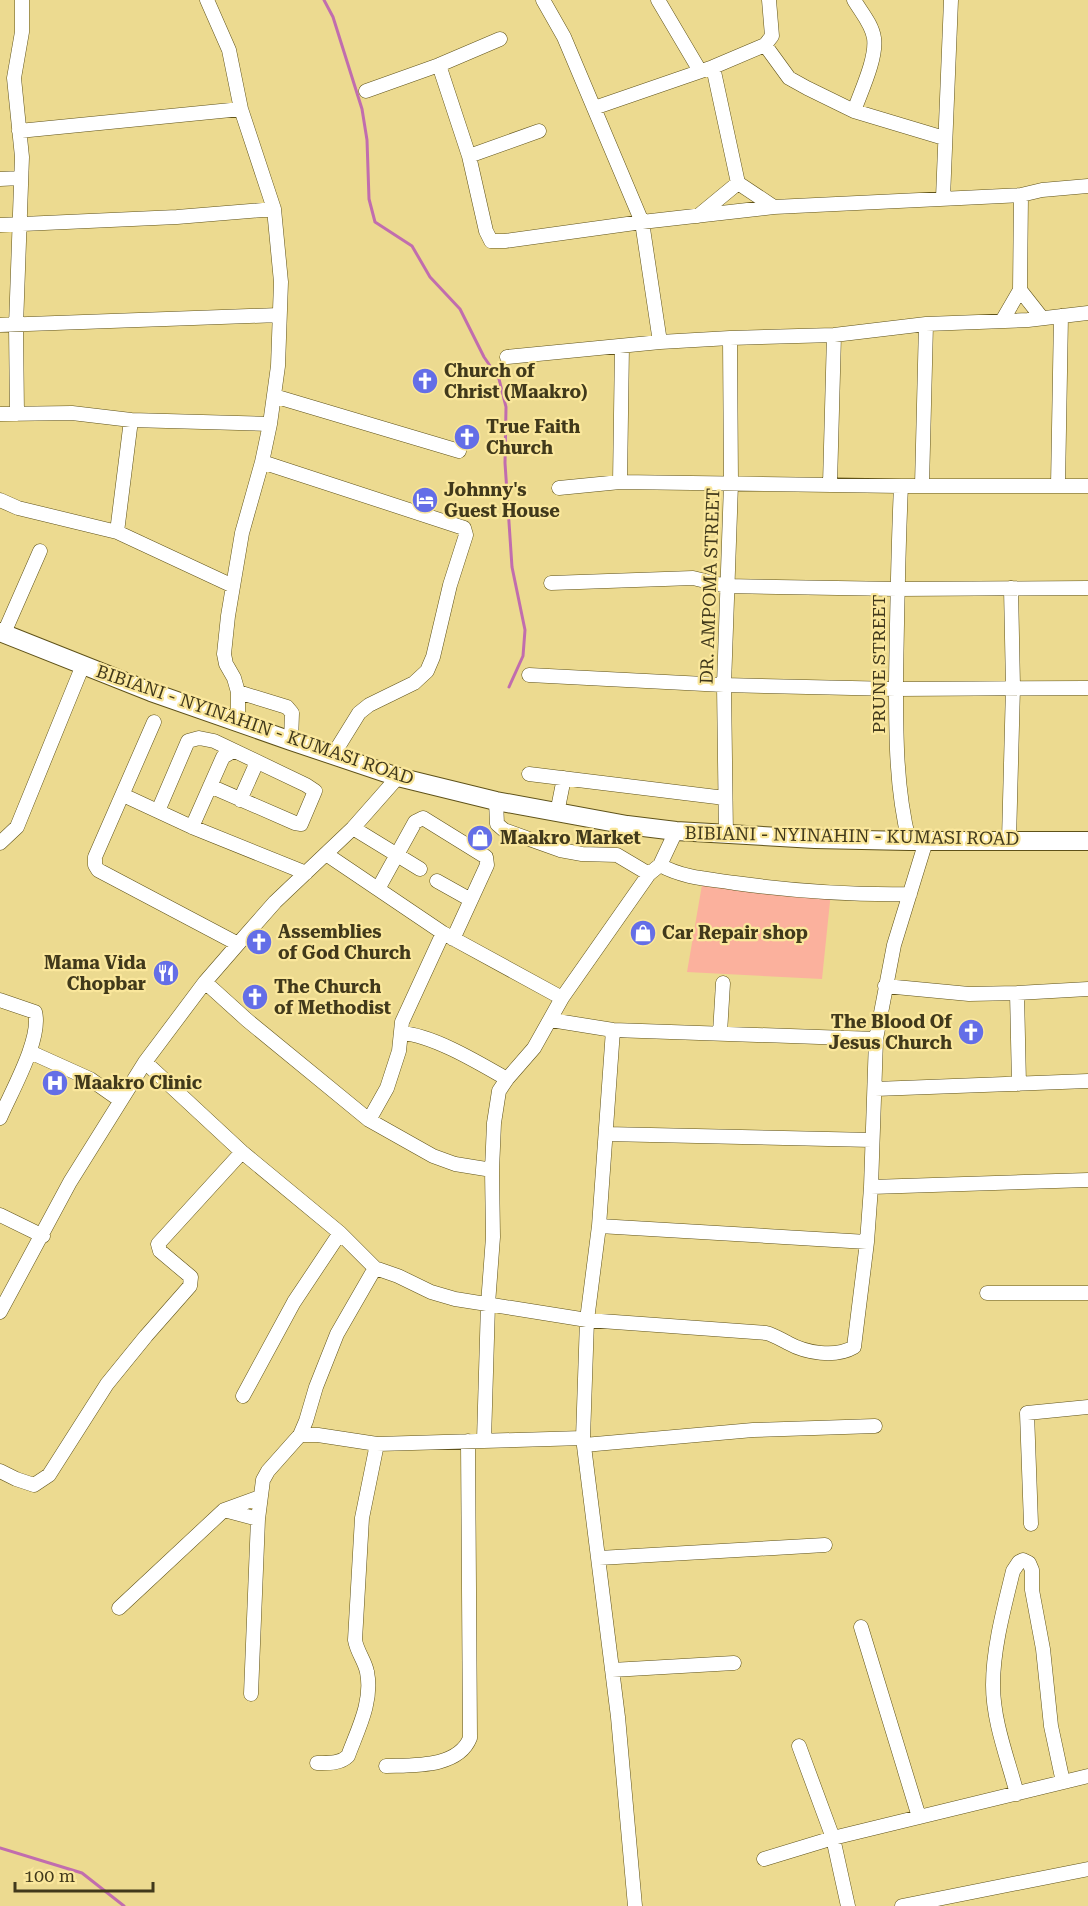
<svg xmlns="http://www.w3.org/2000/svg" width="1088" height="1906" font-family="'Roboto Serif',serif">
	<rect width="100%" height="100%" fill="#ecda90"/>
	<path fill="#fbb19d" d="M 703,879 L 831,892 L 822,979 L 687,972 Z"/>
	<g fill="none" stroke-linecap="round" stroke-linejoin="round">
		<path stroke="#c16dae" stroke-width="3" d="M 324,0 L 333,17 L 362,109 L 367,140 L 369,199 L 375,222 L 412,246 L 430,277 L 460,309 L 484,357 L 499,379 L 506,407 L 505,463 L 512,567 L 525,630 L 523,656 L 509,687
			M 0,1848 L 82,1873 L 124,1906"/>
		<defs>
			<path id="minor" d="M 207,0 L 229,50 L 241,109 L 274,209 L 281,282 L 278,366 L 270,424 L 262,462 L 242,533 L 228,616 L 224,654 L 226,664 L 234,678 L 238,692 L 238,723
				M 543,0 L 564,37 L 642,222 L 660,342
				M 658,0 L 700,71
				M 765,45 L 789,78 L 807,88 L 854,111 L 944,138
				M 439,65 L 469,156 L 486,231 L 491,241 L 505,241 L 642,222 L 774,207 L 1021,195 L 1042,190 L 1088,186
				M 713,67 L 738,183 L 774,207
				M 366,91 L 439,65 L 500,39
				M 594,108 L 713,67 L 765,45 L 772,36 L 769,0
				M 854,111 C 861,91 877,58 874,38 C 872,24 861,12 854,0
				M 19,131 L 241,109
				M 469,156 L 539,131
				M 0,179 L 21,178
				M 943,198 L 951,0
				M 698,216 L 738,183
				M 0,225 L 177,217 L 274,209
				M 1020,290 L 1042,318
				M 1002,321 L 1020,290 L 1021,195
				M 0,325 L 279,315
				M 507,357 L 660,342 L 730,338 L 834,335 L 926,324 L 1028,320 L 1088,313
				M 274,396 L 459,451
				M 0,414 L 72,413 L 131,420 L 270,424
				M 17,414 L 16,326 L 22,157 L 14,78 L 22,32 L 22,0
				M 262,462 L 464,528 L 466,535 L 450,585 L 433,657 L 427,671 L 414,683 L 369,705 L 359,713 L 333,755
				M 620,482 L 622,346
				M 830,484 L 834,335
				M 922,485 L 926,324
				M 1058,485 L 1061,316
				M 901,486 C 898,552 897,617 896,682 C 896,736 896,789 909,841
				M 559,488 L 620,482 L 901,486 L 1088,486
				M 0,500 L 18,508 L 117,532 L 233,586
				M 117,532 L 131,420
				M 551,583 L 693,578 L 726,586 L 897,589 L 1088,588
				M 4,633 L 40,551
				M 529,675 L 724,685 L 896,689 L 1088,688
				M 238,692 L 287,707 L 292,713 L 291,741
				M 154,722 L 95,857 L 95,865 L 98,870 L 238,944
				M 529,774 L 725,798
				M 123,795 L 192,827 L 306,873
				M 240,800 L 257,762
				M 496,801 L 497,824 L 504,830 L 560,850 L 582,854 L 617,855 L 649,874
				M 158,811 L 188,741 L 199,738 L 214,741 L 306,785 L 315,791 L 301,824 L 295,823 L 210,786
				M 557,813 L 564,778
				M 192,827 L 223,757 L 233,751
				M 353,828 L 420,869
				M 726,835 L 724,685 L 731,484 L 730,338
				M 1009,840 L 1013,687 L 1011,588
				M 0,843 L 17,827 L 83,665
				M 326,854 L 443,933 L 562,998
				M 660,865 C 683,878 709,879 735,883 C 793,891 851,895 910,894
				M 437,881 L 471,900
				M 378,889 L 415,822 L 423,818 L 486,857 L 487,865 L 453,939
				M 205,982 L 247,1020 L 369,1120 L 433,1156 L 455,1164 L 492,1170
				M 885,986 L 969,994 L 1017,993 L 1088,989
				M 1017,993 L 1019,1084
				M 0,1000 L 35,1012 C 42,1039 11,1092 0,1118
				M 551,1020 L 613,1030 L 876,1039
				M 613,1030 L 599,1226 L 587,1320 L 583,1438 L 618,1717 L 635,1906
				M 401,1033 C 433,1035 479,1063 507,1079
				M 720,1033 L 723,983
				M 30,1052 L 90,1079 L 120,1100
				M 145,1062 L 242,1152 L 340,1233 L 375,1268 L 398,1276 L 431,1292 L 455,1299 L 587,1320 L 766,1333 C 774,1335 780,1339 788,1343 C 806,1353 835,1358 854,1347 L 867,1242 L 871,1187 L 876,1039 L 894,945 L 926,841
				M 875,1089 L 1088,1081
				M 369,1120 L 387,1088 L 399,1051 L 402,1022 L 443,933
				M 606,1134 L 872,1140
				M 871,1187 L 1088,1180
				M 0,1215 L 43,1236
				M 599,1226 L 867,1242
				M 987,1293 L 1088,1293
				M 0,1312 L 70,1182 L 145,1062 L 205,982 L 238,944 L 275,902 L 353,828 L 398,777
				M 243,1396 L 294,1302 L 340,1233
				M 300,1435 L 318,1435 L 377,1444 L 583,1438
				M 484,1440 L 488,1304 L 493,1237 L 492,1170 L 494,1123 L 499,1091 L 507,1079 L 534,1048 L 562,998 L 649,874 L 660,865 L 676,831
				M 584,1445 L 753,1430 L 875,1426
				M 0,1471 L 16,1479 L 34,1485 L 49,1475 L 107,1384 L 146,1336 L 190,1286 L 191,1277 L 160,1251 L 158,1244 L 242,1152
				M 224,1510 L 258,1519
				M 1031,1524 L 1027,1413 L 1088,1407
				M 599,1558 L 825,1545
				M 119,1608 L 224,1510 L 260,1497
				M 861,1627 L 919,1817
				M 612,1670 L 734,1663
				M 251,1694 L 258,1519 L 263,1480 L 268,1471 L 300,1435 L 306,1421 L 316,1387 L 337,1334 L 375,1268
				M 799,1746 L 833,1838 L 848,1906
				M 317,1763 C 328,1763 340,1764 348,1756 C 358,1729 373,1701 367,1672 C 365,1661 357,1652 355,1640 L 362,1518 L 377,1444
				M 386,1766 C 413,1765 458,1768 470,1738 L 468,1441
				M 1017,1794 C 1008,1759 993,1722 993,1685 C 993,1648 1004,1608 1013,1571 L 1019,1562 L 1023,1560 L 1029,1563 L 1032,1570 L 1032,1590 L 1043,1649 L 1051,1726 L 1063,1782
				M 764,1859 L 833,1838 L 1088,1776
				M 902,1906 L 1088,1869"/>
			<path id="major" d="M 0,632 L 151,692 L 291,741 L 398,777 L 496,801 L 627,825 L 676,831 L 815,839 L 909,841 L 1088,841"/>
		</defs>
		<use href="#minor" stroke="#5f5219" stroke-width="15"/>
		<use href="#major" stroke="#5f5219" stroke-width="20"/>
		<use href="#minor" stroke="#fff" stroke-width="14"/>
		<use href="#major" stroke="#fff" stroke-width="18"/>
	</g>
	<defs>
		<symbol id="church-disc" viewBox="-11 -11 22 22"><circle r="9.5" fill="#646ee7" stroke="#fae79c"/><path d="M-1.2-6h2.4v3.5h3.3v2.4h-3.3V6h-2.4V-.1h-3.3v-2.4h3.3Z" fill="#fff"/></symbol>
		<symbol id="hotel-disc" viewBox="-11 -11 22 22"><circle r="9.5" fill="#646ee7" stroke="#fae79c"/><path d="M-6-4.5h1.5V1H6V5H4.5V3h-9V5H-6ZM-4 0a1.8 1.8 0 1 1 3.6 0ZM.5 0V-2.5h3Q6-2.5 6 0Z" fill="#fff"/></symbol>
		<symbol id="shop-disc" viewBox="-11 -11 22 22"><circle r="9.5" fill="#646ee7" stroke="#fae79c"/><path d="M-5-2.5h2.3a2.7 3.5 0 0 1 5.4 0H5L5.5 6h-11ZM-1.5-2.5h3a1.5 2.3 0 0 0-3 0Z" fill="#fff"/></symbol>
		<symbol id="restaurant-disc" viewBox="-11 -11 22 22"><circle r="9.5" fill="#646ee7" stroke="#fae79c"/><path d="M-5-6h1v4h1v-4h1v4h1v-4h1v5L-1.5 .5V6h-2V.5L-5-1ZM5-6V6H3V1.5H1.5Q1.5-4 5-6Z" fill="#fff"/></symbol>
		<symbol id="hospital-disc" viewBox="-11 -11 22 22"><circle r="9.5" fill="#646ee7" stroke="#fae79c"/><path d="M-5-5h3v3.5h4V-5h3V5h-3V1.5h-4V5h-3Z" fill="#fff"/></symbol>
	</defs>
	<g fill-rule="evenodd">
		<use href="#church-disc" x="410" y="366" width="30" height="30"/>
		<use href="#church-disc" x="452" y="422" width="30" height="30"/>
		<use href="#hotel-disc" x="410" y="485" width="30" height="30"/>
		<use href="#shop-disc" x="465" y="823" width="30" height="30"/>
		<use href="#shop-disc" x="628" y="918" width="30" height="30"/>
		<use href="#church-disc" x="244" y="927" width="30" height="30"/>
		<use href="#restaurant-disc" x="151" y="958" width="30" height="30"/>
		<use href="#church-disc" x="240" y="982" width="30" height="30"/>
		<use href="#church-disc" x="956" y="1017" width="30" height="30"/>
		<use href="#hospital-disc" x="40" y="1068" width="30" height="30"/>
	</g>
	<g text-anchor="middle" stroke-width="4.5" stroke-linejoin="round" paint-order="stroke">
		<g font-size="18" font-weight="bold" fill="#41391b" stroke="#fae79c" text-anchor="start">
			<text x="444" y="377">Church of<tspan x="444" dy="21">Christ (Maakro)</tspan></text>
			<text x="486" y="433">True Faith<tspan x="486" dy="21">Church</tspan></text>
			<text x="444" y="496">Johnny's<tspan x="444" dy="21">Guest House</tspan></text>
			<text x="500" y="844">Maakro Market</text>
			<text x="278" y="938">Assemblies<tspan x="278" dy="21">of God Church</tspan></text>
			<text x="662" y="939">Car Repair shop</text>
			<text x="146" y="969" text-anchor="end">Mama Vida<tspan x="146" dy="21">Chopbar</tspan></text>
			<text x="274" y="993">The Church<tspan x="274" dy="21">of Methodist</tspan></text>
			<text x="952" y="1028" text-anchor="end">The Blood Of<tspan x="952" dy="21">Jesus Church</tspan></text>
			<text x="74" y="1089">Maakro Clinic</text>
		</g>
		<g font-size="18" fill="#41391b" stroke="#fae79c">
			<text transform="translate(710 586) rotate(-88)" y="6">DR. AMPOMA STREET</text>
			<text transform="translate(879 664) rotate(-90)" y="6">PRUNE STREET</text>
			<text transform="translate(255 725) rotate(19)" y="6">BIBIANI - NYINAHIN - KUMASI ROAD</text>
			<text transform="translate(852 836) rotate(1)" y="6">BIBIANI - NYINAHIN - KUMASI ROAD</text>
		</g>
	</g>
	<path d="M15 1882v9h138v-9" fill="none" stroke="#41391b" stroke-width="3"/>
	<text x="24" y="1882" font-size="18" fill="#41391b" stroke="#fae79c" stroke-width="4.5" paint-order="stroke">100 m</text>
</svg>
